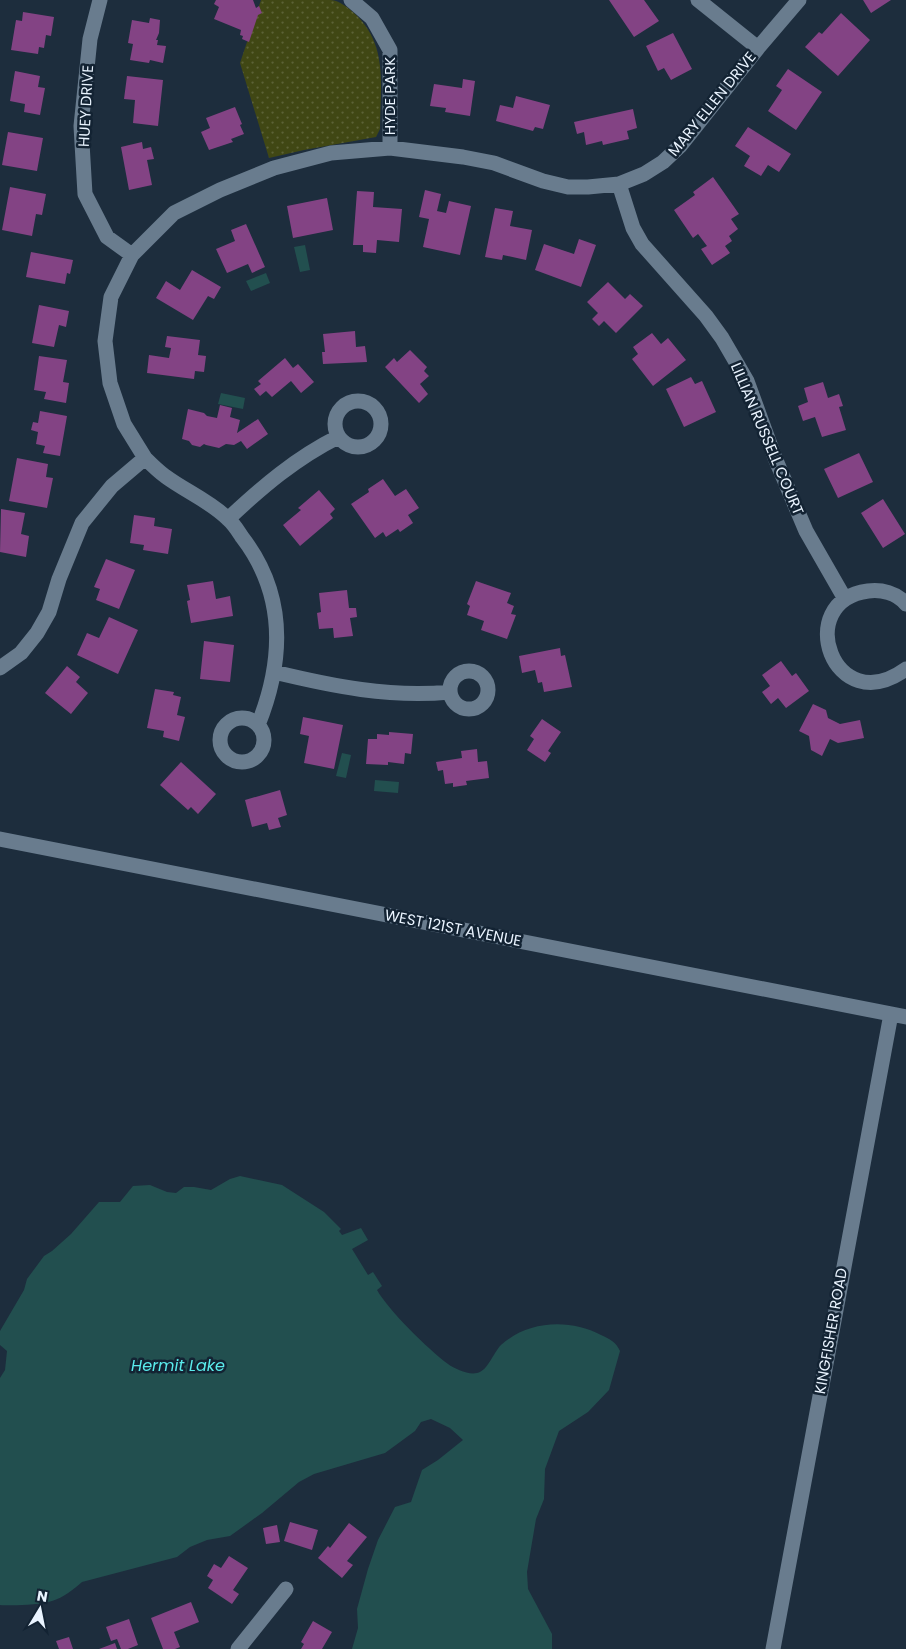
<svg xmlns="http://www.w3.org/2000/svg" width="906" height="1649" font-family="Poppins,sans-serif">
	<defs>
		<pattern id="park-dots" width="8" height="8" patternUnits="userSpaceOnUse" patternTransform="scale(1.25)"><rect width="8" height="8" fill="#404714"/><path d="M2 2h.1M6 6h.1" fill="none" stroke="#5c6237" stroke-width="1.8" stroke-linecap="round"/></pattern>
	</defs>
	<rect width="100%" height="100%" fill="#1d2d3d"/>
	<path fill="url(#park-dots)" d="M 261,0 C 284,0 308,0 331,0 C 340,1 347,7 354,13 C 389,45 380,85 380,129 L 376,137 L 304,150 L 269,158 L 240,63 Z"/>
	<path fill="#224f4f" d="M 305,245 L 310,270 L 300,272 L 294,247 Z
		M 266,273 L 270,283 L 251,291 L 246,281 Z
		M 221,393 L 245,398 L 243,409 L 218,404 Z
		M 342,753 L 351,755 L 346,778 L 336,776 Z
		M 375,780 L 399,782 L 398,793 L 374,791 Z
		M 240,1176 L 282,1185 L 324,1212 L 341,1229 L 339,1231 L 342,1235 L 361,1228 L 368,1240 L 352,1249 L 368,1275 L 373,1272 L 382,1286 L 377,1290 C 389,1311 428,1349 448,1364 C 455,1369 468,1375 477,1373 C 488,1371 493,1353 501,1345 C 529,1320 570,1319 601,1335 C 610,1339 616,1342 620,1351 L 609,1390 L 588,1412 L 559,1431 L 545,1469 L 544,1499 L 536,1519 L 527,1572 L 528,1589 L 552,1634 L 552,1649 L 352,1649 L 358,1628 L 357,1609 L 368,1569 L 378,1540 L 395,1507 L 411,1502 L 422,1470 L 438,1460 L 463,1440 L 450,1428 L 431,1419 L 421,1422 L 415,1431 L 385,1453 L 314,1474 L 299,1482 L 262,1513 L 230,1536 L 207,1540 L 190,1547 L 177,1557 L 82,1582 C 74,1589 63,1598 52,1601 C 39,1605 14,1606 0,1605 L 0,1378 L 5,1370 L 7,1351 L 0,1345 L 0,1331 L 24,1290 L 27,1279 L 44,1256 L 52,1251 L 71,1234 L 99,1202 L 120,1202 L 133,1186 L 150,1185 L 167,1192 L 176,1193 L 184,1187 L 194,1187 L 211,1190 L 230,1179 Z"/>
	<path fill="#834384" d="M 216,0 L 253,0 L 256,8 L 259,6 L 262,13 L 258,15 L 249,42 L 242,39 L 243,36 L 240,35 L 241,30 L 214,19 L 219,7 L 214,4 Z
		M 609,0 L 644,0 L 659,21 L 634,37 Z
		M 863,0 L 891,0 L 871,13 Z
		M 23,12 L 54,17 L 51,36 L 46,35 L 44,48 L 39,47 L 38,54 L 11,50 L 16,20 L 22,21 Z
		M 841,13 L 870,40 L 838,76 L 805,47 L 819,32 L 822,34 Z
		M 150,18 L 160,20 L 159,33 L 156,40 L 158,40 L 157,45 L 166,46 L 163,63 L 150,60 L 149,63 L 130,60 L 133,44 L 128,43 L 132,20 L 149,23 Z
		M 673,33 L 692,69 L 671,80 L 664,68 L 658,71 L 646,46 Z
		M 788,69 L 822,92 L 796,130 L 768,111 L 782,90 L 776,86 Z
		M 15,71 L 40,76 L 38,87 L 45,88 L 40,115 L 24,112 L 25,104 L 10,101 Z
		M 127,76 L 163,80 L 158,126 L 133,123 L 135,100 L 124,99 Z
		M 463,79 L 475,81 L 470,116 L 445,112 L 446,108 L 430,106 L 434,84 L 462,88 Z
		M 516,96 L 550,105 L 543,129 L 535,127 L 533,131 L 496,121 L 500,105 L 513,108 Z
		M 235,107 L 242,124 L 240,125 L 244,134 L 231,139 L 233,142 L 209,150 L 201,132 L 210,128 L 206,118 Z
		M 633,109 L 637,128 L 627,131 L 629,139 L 603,145 L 602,141 L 586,145 L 584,132 L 577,134 L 574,122 Z
		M 748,127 L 791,154 L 779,172 L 768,165 L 761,176 L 744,166 L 750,156 L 735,146 Z
		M 8,132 L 43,138 L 37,171 L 2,165 Z
		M 142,142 L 143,149 L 151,147 L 154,159 L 147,160 L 152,185 L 129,190 L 121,147 Z
		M 713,177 L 739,214 L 731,219 L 738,229 L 729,236 L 732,241 L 725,246 L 730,253 L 712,265 L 701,249 L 707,246 L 698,234 L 693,238 L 674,210 L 695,195 L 693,192 Z
		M 10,187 L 46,194 L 42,215 L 36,214 L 32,236 L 2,230 Z
		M 425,190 L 441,194 L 437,211 L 446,213 L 449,201 L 471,206 L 460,255 L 423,247 L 429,219 L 419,217 Z
		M 357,191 L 374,192 L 373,207 L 402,209 L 399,242 L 377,240 L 376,253 L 363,252 L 363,245 L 353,245 Z
		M 327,198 L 333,230 L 293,238 L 287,206 Z
		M 495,208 L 513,211 L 510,226 L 532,230 L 526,260 L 503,255 L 502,260 L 485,257 Z
		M 246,224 L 265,267 L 252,273 L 248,264 L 227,273 L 216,249 L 235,241 L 231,230 Z
		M 579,239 L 596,245 L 581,287 L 535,270 L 544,244 L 574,254 Z
		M 31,252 L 73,260 L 70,274 L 67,273 L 65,284 L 26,277 Z
		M 192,270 L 221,287 L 214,299 L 208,296 L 193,320 L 156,298 L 166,281 L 180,290 Z
		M 608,282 L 625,299 L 630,294 L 643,306 L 616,333 L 604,321 L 599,326 L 592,319 L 598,313 L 587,302 Z
		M 39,305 L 69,311 L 66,327 L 59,325 L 54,347 L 32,343 Z
		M 355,331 L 356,347 L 365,346 L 367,362 L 323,364 L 322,352 L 325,352 L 323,334 Z
		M 652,333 L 661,344 L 668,338 L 686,360 L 653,386 L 632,359 L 638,354 L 633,347 Z
		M 167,336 L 200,340 L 198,355 L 206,356 L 204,372 L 195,371 L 194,379 L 147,373 L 149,355 L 169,358 L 171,348 L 165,347 Z
		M 410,350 L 427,367 L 424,371 L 429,376 L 420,384 L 428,394 L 419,403 L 385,367 L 394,358 L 397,362 Z
		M 39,356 L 67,360 L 63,382 L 69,383 L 66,403 L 44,399 L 46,392 L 34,390 Z
		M 285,358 L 293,368 L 298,364 L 314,382 L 301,393 L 291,381 L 272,397 L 266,391 L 260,396 L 254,389 L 261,384 L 258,381 Z
		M 691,377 L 695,384 L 702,381 L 716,412 L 684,427 L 666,389 Z
		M 823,382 L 828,398 L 839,394 L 843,406 L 839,407 L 846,430 L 822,437 L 815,417 L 803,421 L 798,406 L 808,402 L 804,388 Z
		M 220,405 L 232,408 L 230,417 L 240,420 L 237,433 L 258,419 L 268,434 L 247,449 L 241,441 L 234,445 L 226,444 L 219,448 L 206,445 L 204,444 L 200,447 L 192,445 L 189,441 L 182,439 L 188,409 L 204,413 L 207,416 L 217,418 Z
		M 40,411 L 67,416 L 60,456 L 43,453 L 45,446 L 36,444 L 38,432 L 31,430 L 33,422 L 38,423 Z
		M 859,453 L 873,482 L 838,498 L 824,469 Z
		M 17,458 L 48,464 L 46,477 L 53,478 L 47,508 L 9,501 Z
		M 383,479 L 395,496 L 406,489 L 419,508 L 408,515 L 413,523 L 400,532 L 398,529 L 386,537 L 383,532 L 375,538 L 351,504 L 369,492 L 368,489 Z
		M 319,490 L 335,509 L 330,514 L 333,518 L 300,546 L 283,525 L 301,510 L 298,508 Z
		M 883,499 L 905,534 L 883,548 L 861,513 Z
		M 1,509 L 25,513 L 21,534 L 29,536 L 26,557 L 0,552 Z
		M 134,515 L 155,518 L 154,526 L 172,529 L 168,554 L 143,550 L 144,545 L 130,543 Z
		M 106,559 L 135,570 L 119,609 L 96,600 L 100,589 L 94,587 Z
		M 213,581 L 216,599 L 230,596 L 233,616 L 191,623 L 187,601 L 190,600 L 187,585 Z
		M 476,581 L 511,593 L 507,603 L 514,606 L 511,614 L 516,615 L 507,639 L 481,630 L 484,621 L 467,615 L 470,606 L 467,604 Z
		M 347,590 L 349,608 L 356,608 L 357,617 L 350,618 L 353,636 L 334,638 L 333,628 L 319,629 L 317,613 L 321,612 L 319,593 Z
		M 109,617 L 138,630 L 118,674 L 77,655 L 87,633 L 99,638 Z
		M 204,641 L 234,645 L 230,682 L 200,679 Z
		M 560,648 L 561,656 L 565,655 L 572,687 L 544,692 L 542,682 L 538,683 L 535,670 L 522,673 L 519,656 Z
		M 781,661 L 792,676 L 796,673 L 809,691 L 786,708 L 778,698 L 771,704 L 762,692 L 770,686 L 762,675 Z
		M 67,666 L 80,677 L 76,682 L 88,693 L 71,714 L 45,693 Z
		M 155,689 L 174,692 L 173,695 L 181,697 L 177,715 L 185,717 L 179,741 L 163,737 L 164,731 L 147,728 Z
		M 813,704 L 826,710 L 828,718 L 840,724 L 860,720 L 864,738 L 838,743 L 830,739 L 822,756 L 811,750 L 809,736 L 799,731 Z
		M 303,717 L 343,725 L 334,769 L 304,763 L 309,736 L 300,734 Z
		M 542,719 L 561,732 L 548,751 L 551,753 L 545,762 L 527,750 L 534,739 L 530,736 Z
		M 389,732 L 413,734 L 411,754 L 405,753 L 404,764 L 388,762 L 388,765 L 366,764 L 368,739 L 377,739 L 377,734 L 389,735 Z
		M 477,749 L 478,762 L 487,761 L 489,778 L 466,781 L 467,785 L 453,787 L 453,783 L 445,784 L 443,770 L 438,771 L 436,762 L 462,758 L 461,751 Z
		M 181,762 L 216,794 L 198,814 L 191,807 L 188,810 L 160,785 Z
		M 280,790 L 287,815 L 278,818 L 281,827 L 269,830 L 267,823 L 252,827 L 245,800 Z
		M 290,1522 L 318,1530 L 312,1550 L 284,1541 Z
		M 349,1523 L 367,1537 L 347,1561 L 353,1565 L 342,1578 L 318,1558 L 328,1546 L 330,1548 Z
		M 277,1525 L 280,1542 L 266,1544 L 263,1528 Z
		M 229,1556 L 248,1568 L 233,1590 L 239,1594 L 232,1604 L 208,1588 L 213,1580 L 207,1576 L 214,1564 L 221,1568 Z
		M 191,1602 L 199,1622 L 174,1632 L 180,1647 L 175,1649 L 163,1649 L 151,1618 Z
		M 129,1619 L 138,1645 L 128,1649 L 121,1649 L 117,1639 L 111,1641 L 106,1627 Z
		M 313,1621 L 332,1632 L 322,1649 L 301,1649 L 304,1644 L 301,1642 Z
		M 69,1637 L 73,1649 L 59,1649 L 56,1641 Z
		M 115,1643 L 117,1649 L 99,1649 Z"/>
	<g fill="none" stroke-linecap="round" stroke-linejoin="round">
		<path stroke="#697c8e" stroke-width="15" d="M 100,0 L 90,39 L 81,126 L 85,194 L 107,237 L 132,255
			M 351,0 L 372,18 L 390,50 L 390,148
			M 698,0 L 758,48
			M 619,184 L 633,228 L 642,244 L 706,316 L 722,338 L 747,381 L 775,458 L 806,531 L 845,599
			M335 424a23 23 0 1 1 46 0a23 23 0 1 1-46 0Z
			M 145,458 C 151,464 158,471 165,476 C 185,491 210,501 228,519 C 234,524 238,531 242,537 C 286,594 284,660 258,725
			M 228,519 C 262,487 296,458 338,437
			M 906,604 C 897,593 881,589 868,591 C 792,601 833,722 906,669
			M 0,668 L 21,653 L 37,633 L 49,612 L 59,579 L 82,523 L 112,486 L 145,458 L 124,424 L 110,383 L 105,341 L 111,297 L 132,255 L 174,213 L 220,190 L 274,168 L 331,153 L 390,148 L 463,157 L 494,163 L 543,181 L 568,187 L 588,187 L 619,184 L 644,174 L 663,162 L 680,146 L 758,48 L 799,0
			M450 690a19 19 0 1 1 38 0a19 19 0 1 1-38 0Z
			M 274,672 C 332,686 390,698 450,692
			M220 740a22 22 0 1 1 44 0a22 22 0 1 1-44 0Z
			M 0,839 L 906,1017
			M 238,1649 L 286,1589
			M 773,1649 L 891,1014"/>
	</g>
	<g text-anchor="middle" stroke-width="5" stroke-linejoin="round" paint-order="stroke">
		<g font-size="15" fill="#eaf4ff" stroke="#132333">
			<text transform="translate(390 96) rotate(-90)" y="5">HYDE PARK</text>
			<text transform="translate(712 104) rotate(-51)" y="5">MARY ELLEN DRIVE</text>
			<text transform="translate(86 106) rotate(-87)" y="5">HUEY DRIVE</text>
			<text transform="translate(767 439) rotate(67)" y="5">LILLIAN RUSSELL COURT</text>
			<text transform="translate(453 928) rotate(11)" y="5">WEST 121ST AVENUE</text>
			<text transform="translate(831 1331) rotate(-80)" y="5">KINGFISHER ROAD</text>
		</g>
		<g font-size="16" font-style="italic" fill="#5aebec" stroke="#132333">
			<text x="178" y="1371">Hermit Lake</text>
		</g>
	</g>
	<g transform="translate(40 1609) rotate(10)" stroke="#132333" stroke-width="4" paint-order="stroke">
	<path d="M0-4L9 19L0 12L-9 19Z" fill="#eaf4ff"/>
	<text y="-8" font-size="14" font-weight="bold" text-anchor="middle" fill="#eaf4ff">N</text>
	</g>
</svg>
